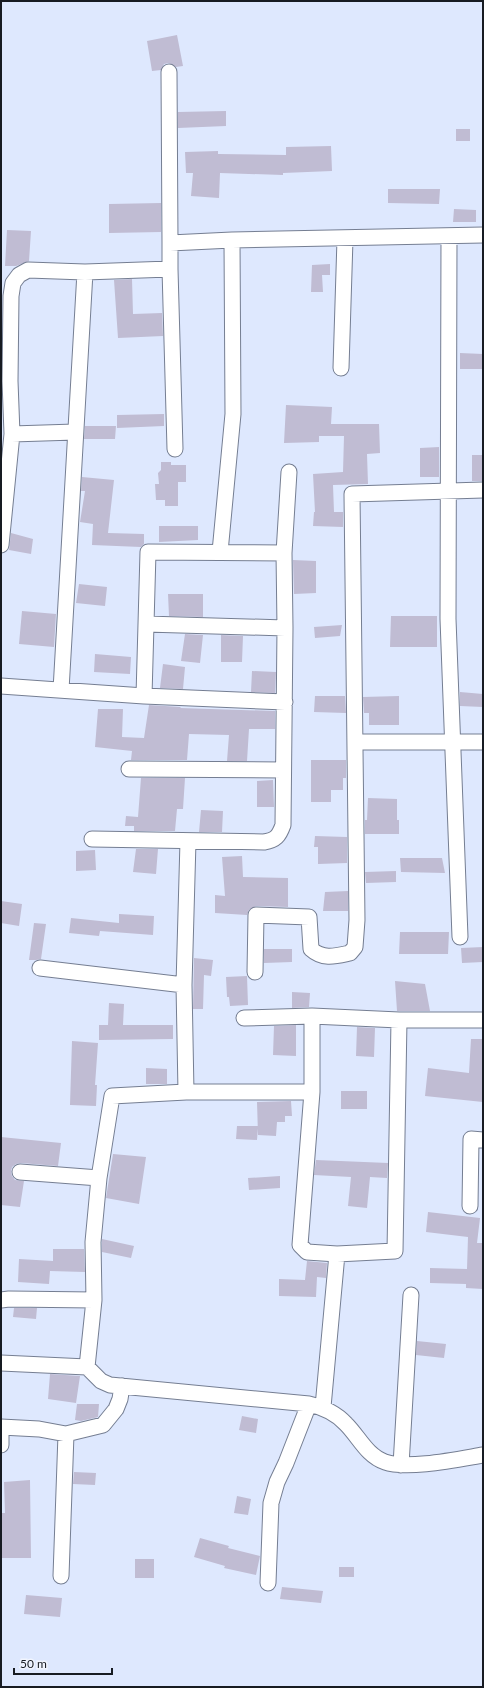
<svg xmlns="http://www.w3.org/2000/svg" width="484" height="1688" font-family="Lato,sans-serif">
	<rect width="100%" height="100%" fill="#dee8fe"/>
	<path fill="#c0bcd3" d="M 177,35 L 183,66 L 176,67 L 169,63 L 164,64 L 161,70 L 152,71 L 147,41 Z
		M 226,111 L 226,126 L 178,128 L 178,112 Z
		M 456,129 L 470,129 L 470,141 L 456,141 Z
		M 331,146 L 332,171 L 283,173 L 283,175 L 220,173 L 219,198 L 191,196 L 193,173 L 186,173 L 185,152 L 218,151 L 218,154 L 286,155 L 286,147 Z
		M 388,189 L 440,189 L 439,204 L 388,203 Z
		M 161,203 L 161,232 L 109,233 L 109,204 Z
		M 454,209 L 476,210 L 476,222 L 453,222 Z
		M 7,230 L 31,231 L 29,261 L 16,266 L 5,266 Z
		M 330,264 L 330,275 L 322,275 L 323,292 L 311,292 L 312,265 Z
		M 132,279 L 133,314 L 162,313 L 163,336 L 118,338 L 114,280 Z
		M 460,353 L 483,354 L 483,369 L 460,369 Z
		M 286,405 L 332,407 L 331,424 L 379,424 L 380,453 L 367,454 L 368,484 L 333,485 L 334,512 L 343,512 L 343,527 L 313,526 L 314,512 L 315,512 L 313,474 L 343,472 L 344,436 L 319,436 L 319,442 L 284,443 Z
		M 164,414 L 164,426 L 117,428 L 117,415 Z
		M 85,426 L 116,426 L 115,439 L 84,439 Z
		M 439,447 L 439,477 L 420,477 L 420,448 Z
		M 472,455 L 483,455 L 483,481 L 472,481 Z
		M 161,462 L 171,462 L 171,465 L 186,465 L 186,482 L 178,482 L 178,506 L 165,506 L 165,500 L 156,500 L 155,484 L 159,484 L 158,473 L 161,470 Z
		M 82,477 L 114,480 L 108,533 L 144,534 L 144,544 L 141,547 L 92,545 L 93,524 L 80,522 L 85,491 L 81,491 Z
		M 159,526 L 198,526 L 198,540 L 159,542 Z
		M 11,533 L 33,539 L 31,554 L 9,550 Z
		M 293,560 L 316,561 L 316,593 L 294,594 Z
		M 79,584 L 107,587 L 105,606 L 76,603 Z
		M 168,594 L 203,594 L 203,617 L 169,616 Z
		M 22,611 L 56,614 L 54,647 L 19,644 Z
		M 391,616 L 437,616 L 437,647 L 390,647 Z
		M 342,625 L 340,636 L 315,638 L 314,627 Z
		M 185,634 L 203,635 L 200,663 L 181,661 Z
		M 221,635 L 243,636 L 242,662 L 221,662 Z
		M 95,654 L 131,657 L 130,674 L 94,672 Z
		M 163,664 L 185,667 L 183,689 L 160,688 Z
		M 252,671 L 276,672 L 275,693 L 251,692 Z
		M 460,692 L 483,694 L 483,707 L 460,706 Z
		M 315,696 L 345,696 L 346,713 L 314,712 Z
		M 399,696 L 399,725 L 369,725 L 369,713 L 364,713 L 363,697 Z
		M 149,705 L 181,707 L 180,708 L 275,711 L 275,729 L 249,729 L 247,761 L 227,761 L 229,735 L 189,734 L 187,760 L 131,760 L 132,751 L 95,747 L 98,709 L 123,709 L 122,737 L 144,738 Z
		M 311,760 L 346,760 L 346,778 L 343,778 L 343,790 L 331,790 L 331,802 L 311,802 Z
		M 141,778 L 185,778 L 183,809 L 177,809 L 175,831 L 134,831 L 134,826 L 125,826 L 126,816 L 138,817 Z
		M 273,780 L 274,807 L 257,807 L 257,781 Z
		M 368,798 L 397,799 L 397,820 L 399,820 L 399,834 L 365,834 L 365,820 L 367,820 Z
		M 201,810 L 223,811 L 222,832 L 199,832 Z
		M 315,836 L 347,837 L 347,863 L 318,864 L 318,847 L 314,847 Z
		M 136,849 L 158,849 L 156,874 L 133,872 Z
		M 95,850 L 96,870 L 76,871 L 76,851 Z
		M 242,856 L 243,877 L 288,878 L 288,907 L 256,906 L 249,910 L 247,915 L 215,913 L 215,895 L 225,896 L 222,857 Z
		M 400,858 L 442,858 L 445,873 L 401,872 Z
		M 396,871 L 396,882 L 366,883 L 365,872 Z
		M 348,891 L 348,911 L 323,911 L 325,892 Z
		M 1,901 L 22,904 L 19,926 L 1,923 Z
		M 119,914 L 154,916 L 153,935 L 100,931 L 99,936 L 69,933 L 71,918 L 119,923 Z
		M 34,923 L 46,924 L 41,959 L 36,960 L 29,960 Z
		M 400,932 L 449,932 L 448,954 L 399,954 Z
		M 483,947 L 483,962 L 462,963 L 461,948 Z
		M 264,949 L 292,949 L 292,962 L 264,963 Z
		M 194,958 L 213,960 L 211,976 L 204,975 L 203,1009 L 193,1009 Z
		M 247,976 L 248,1005 L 230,1006 L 229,997 L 227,997 L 226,977 Z
		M 395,981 L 425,984 L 430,1011 L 397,1011 Z
		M 292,992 L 310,993 L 309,1007 L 292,1008 Z
		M 109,1003 L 124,1004 L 123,1025 L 173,1025 L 173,1039 L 99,1040 L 99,1025 L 108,1025 Z
		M 296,1025 L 296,1056 L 273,1055 L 274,1026 Z
		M 357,1027 L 375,1028 L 374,1057 L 356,1056 Z
		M 471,1039 L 483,1039 L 483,1102 L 425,1096 L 428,1068 L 469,1073 Z
		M 72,1041 L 98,1043 L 95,1085 L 97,1085 L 96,1106 L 70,1105 Z
		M 146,1068 L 167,1069 L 167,1084 L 146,1084 Z
		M 341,1091 L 367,1091 L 367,1109 L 341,1109 Z
		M 291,1101 L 292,1116 L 285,1116 L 285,1122 L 277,1122 L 276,1136 L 258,1135 L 257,1102 Z
		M 237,1126 L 258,1126 L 257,1140 L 236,1139 Z
		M 1,1137 L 61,1143 L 58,1166 L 21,1163 L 16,1164 L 12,1167 L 11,1172 L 12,1176 L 15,1180 L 24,1181 L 20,1207 L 1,1205 Z
		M 113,1154 L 146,1157 L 139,1204 L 106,1198 Z
		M 316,1160 L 388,1163 L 387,1178 L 370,1177 L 367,1208 L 348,1206 L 351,1177 L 314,1175 Z
		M 280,1176 L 280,1188 L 249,1190 L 248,1178 Z
		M 428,1212 L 480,1218 L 477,1243 L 483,1243 L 483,1289 L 466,1288 L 466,1284 L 430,1283 L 430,1268 L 467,1269 L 468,1237 L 426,1232 Z
		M 102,1239 L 134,1246 L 131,1258 L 102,1252 Z
		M 53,1249 L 84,1249 L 85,1272 L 50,1271 L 49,1284 L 18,1282 L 19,1259 L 53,1261 Z
		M 307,1261 L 327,1263 L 326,1278 L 317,1277 L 316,1297 L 279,1296 L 279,1279 L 305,1280 Z
		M 14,1308 L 37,1308 L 36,1319 L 13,1317 Z
		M 417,1341 L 446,1344 L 444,1358 L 416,1355 Z
		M 50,1374 L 80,1376 L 76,1403 L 48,1399 Z
		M 77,1404 L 99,1404 L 98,1417 L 81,1421 L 75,1420 Z
		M 242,1416 L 258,1419 L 256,1433 L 239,1430 Z
		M 74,1472 L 96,1473 L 95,1485 L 73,1484 Z
		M 30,1480 L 31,1558 L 2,1558 L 2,1513 L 5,1513 L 4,1482 Z
		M 237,1496 L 251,1499 L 248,1515 L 234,1513 Z
		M 200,1538 L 229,1546 L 228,1548 L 260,1556 L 256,1575 L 224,1568 L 225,1566 L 194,1557 Z
		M 135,1559 L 154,1559 L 154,1578 L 135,1578 Z
		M 339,1567 L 354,1567 L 354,1577 L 339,1577 Z
		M 282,1587 L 323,1591 L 321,1603 L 280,1599 Z
		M 26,1595 L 62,1598 L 60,1617 L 24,1614 Z"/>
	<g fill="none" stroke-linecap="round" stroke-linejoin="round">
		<defs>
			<path id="street" d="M 169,72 L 170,243
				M 449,237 L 448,619 L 460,937
				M 170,269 L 175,449
				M 341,368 L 345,239
				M 12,434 L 75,432
				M 1,545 L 12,434 L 10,381 L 11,296 L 13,283 L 19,275 L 28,270 L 85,272 L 170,269 L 170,243 L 232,240 L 483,235
				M 220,552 L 233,414 L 232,240
				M 146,624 L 285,628
				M 1,686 L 144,696 L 285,702
				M 61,690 L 85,272
				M 144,696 L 148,552 L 284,553
				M 355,742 L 483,742
				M 129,769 L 283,770
				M 92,839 L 264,842 C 276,840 279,836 283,825 L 285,628 L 284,553 L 289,472
				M 188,841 L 184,985 L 186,1092 L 312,1092
				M 40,968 L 184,985
				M 255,972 L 256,915 L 309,917 L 311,949 C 323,960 336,956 350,953 L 355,947 L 357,920 L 352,494 L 483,490
				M 312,1016 L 312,1092 L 300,1245 L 307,1252 L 337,1254 L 395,1251 L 399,1020
				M 244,1018 L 312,1016 L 399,1020 L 483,1020
				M 20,1172 L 99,1178
				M 470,1206 L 471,1139 L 483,1140
				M 1,1300 L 9,1299 L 94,1300
				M 1,1363 L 87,1367 L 101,1381 L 110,1385 L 309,1404 C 322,1407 336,1413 346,1424 C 359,1437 367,1456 385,1462 C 407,1470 459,1459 483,1455
				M 87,1367 L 94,1300 L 93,1242 L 99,1178 L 112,1096 L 186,1092
				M 323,1407 L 337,1254
				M 1,1427 L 39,1429 L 66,1434 L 103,1425 L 116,1409 L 120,1399 L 122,1386
				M 1,1428 L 1,1445
				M 401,1465 L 411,1295
				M 61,1576 L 66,1434
				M 268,1583 L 271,1503 L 277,1482 L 286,1463 L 309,1404"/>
		</defs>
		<use href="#street" stroke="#757e92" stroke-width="17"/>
		<use href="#street" stroke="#fff" stroke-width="15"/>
	</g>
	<rect width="484" height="1688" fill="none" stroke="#171b22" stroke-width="4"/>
	<path d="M14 1668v6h98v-6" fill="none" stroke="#171b22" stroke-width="2"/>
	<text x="20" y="1668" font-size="12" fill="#171b22" stroke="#f1f5fe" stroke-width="3" paint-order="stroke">50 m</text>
</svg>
